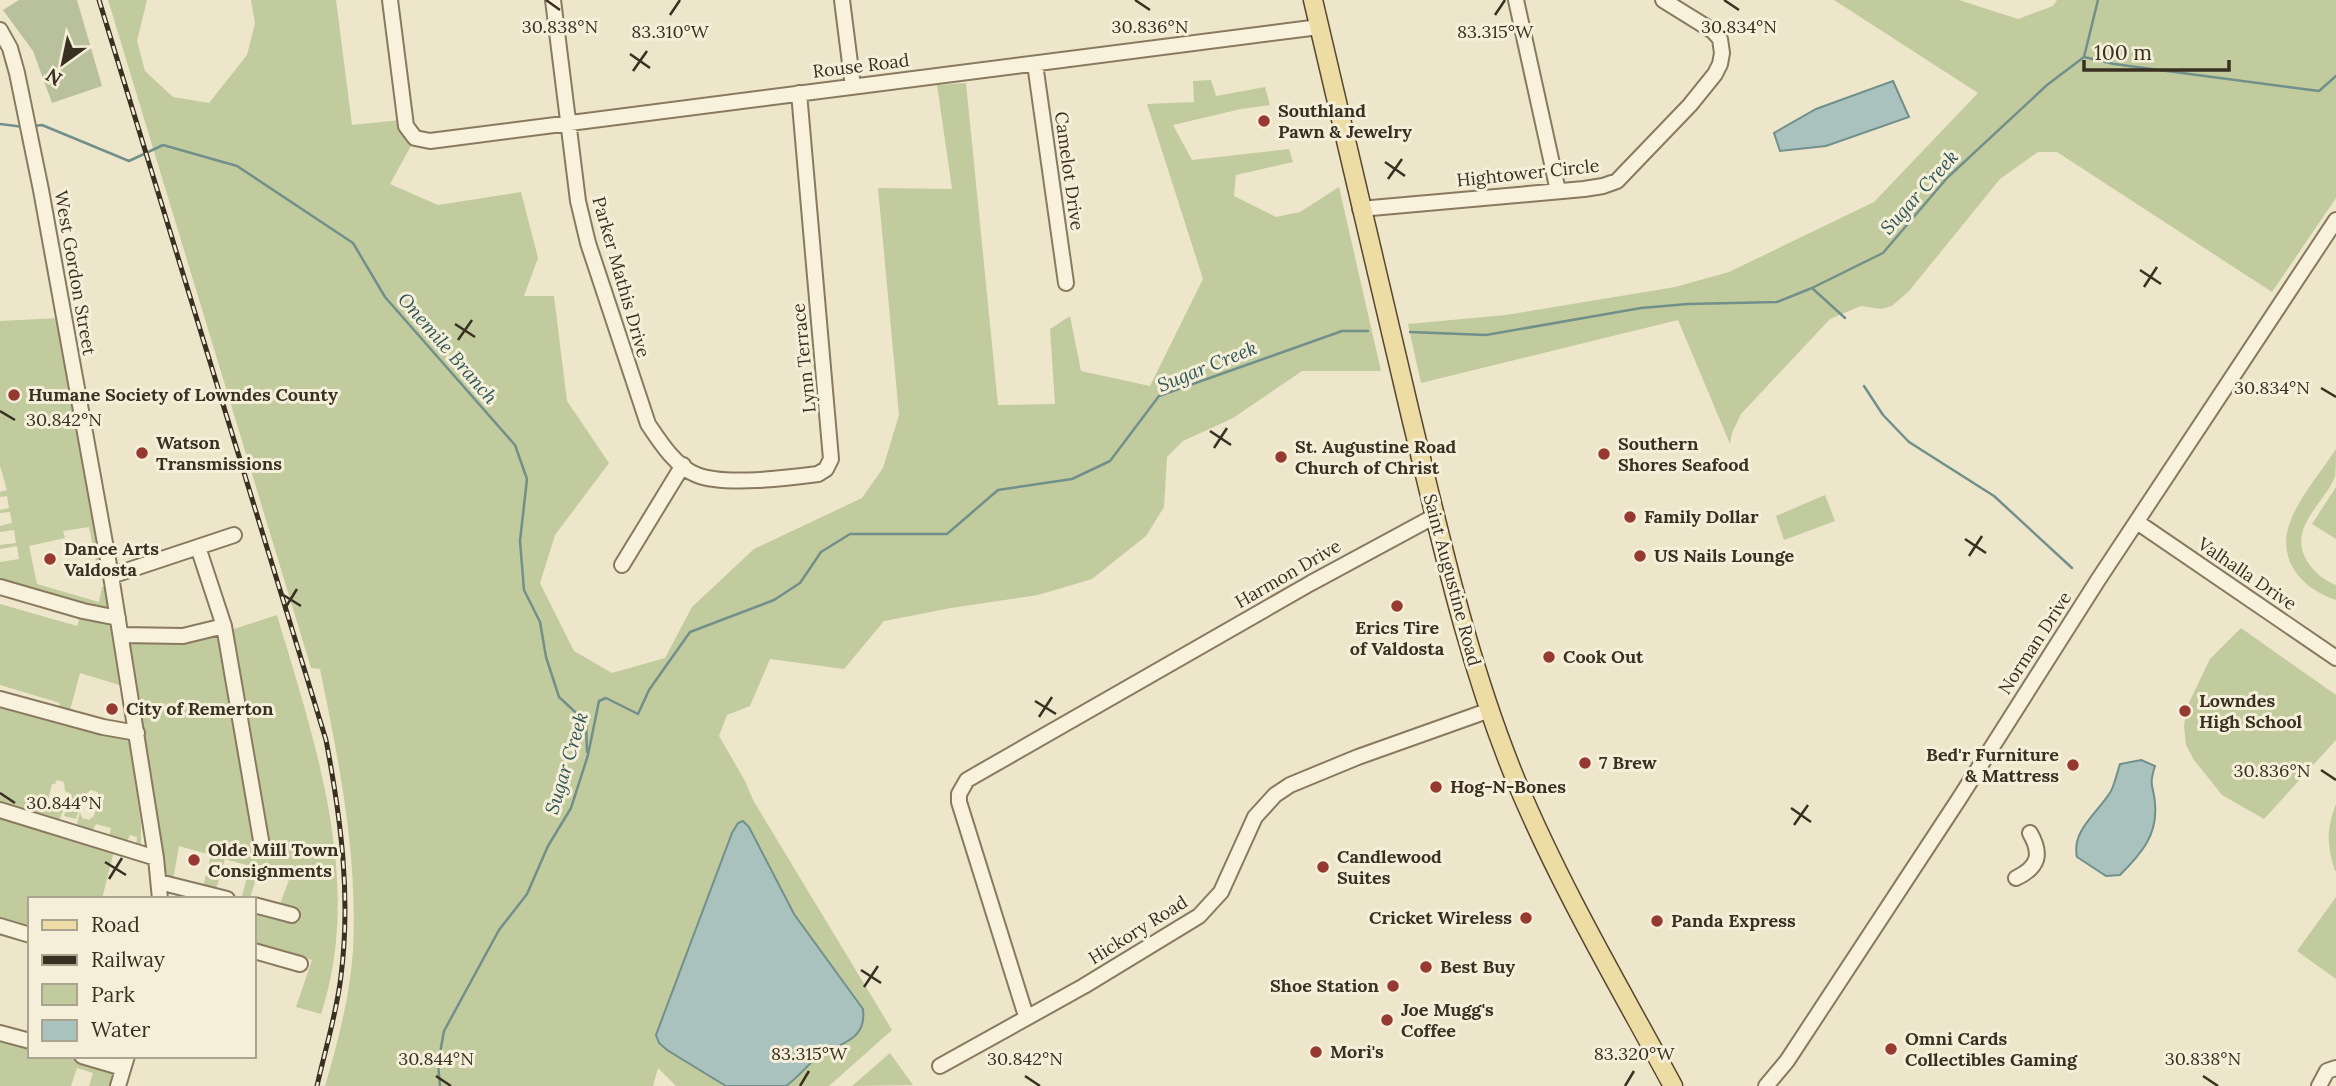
<svg xmlns="http://www.w3.org/2000/svg" width="2336" height="1086" font-family="Lora,serif">
	<rect width="100%" height="100%" fill="#ede6ca"/>
	<path fill="#c2cb9d" d="M 108,0 L 147,0 L 137,41 L 145,71 L 173,97 L 209,103 L 247,55 L 255,23 L 251,0 L 336,0 L 352,125 L 401,120 L 404,135 L 412,144 L 390,184 L 438,205 L 521,192 L 538,258 L 524,296 L 554,296 L 567,401 L 609,463 L 555,535 L 540,583 L 574,651 L 612,673 L 665,658 L 692,607 L 754,549 L 862,498 L 883,468 L 899,415 L 878,188 L 952,189 L 937,85 L 966,83 L 998,405 L 1055,404 L 1050,329 L 1070,316 L 1081,371 L 1150,386 L 1203,279 L 1147,104 L 1194,102 L 1193,81 L 1211,80 L 1216,96 L 1265,87 L 1270,105 L 1241,109 L 1173,125 L 1192,160 L 1289,149 L 1293,162 L 1236,175 L 1234,196 L 1276,217 L 1300,212 L 1339,187 L 1381,371 L 1302,371 L 1233,418 L 1183,441 L 1167,457 L 1164,507 L 1146,536 L 1092,579 L 1038,595 L 951,608 L 884,621 L 844,669 L 770,659 L 750,706 L 727,715 L 719,736 L 745,781 L 753,800 L 892,1030 L 829,1086 L 676,1086 L 658,1068 L 653,1086 L 325,1086 C 338,1042 350,996 353,950 C 358,855 339,762 320,669 L 311,668 Z
		M 1834,0 L 1959,0 L 2018,19 L 2053,6 L 2057,0 L 2336,0 L 2336,198 L 2272,292 L 2057,152 L 2038,152 L 2000,179 L 1909,291 L 1892,306 L 1881,309 L 1861,306 L 1830,319 L 1741,414 L 1732,433 L 1730,444 L 1678,320 L 1421,383 L 1408,324 L 1506,315 L 1675,287 L 1729,272 L 1874,202 L 1978,93 Z
		M 60,318 L 104,574 L 99,576 L 89,527 L 63,531 L 65,538 L 29,546 L 37,584 L 99,602 L 102,587 L 106,587 L 112,606 L 106,613 L 0,582 L 0,562 L 19,559 L 17,546 L 0,549 L 0,545 L 16,543 L 14,530 L 0,532 L 0,526 L 12,523 L 10,512 L 0,513 L 0,510 L 9,508 L 7,496 L 0,497 L 0,492 L 7,490 L 0,466 L 0,321 Z
		M 2336,449 C 2336,457 2336,469 2335,477 C 2324,504 2287,528 2307,561 C 2315,573 2322,579 2336,585 L 2336,600 C 2302,589 2276,560 2290,522 C 2300,496 2321,472 2336,449 Z
		M 2336,487 L 2336,539 L 2312,524 Z
		M 1825,495 L 1835,521 L 1784,540 L 1776,516 Z
		M 0,604 L 77,626 L 81,615 L 113,627 L 126,687 L 80,673 L 69,714 L 58,711 L 60,703 L 0,685 Z
		M 277,615 C 315,743 364,883 321,1014 L 296,1007 L 312,960 L 254,944 L 254,909 L 279,907 L 290,877 L 259,869 L 250,898 L 242,896 L 250,866 L 225,859 L 216,889 L 203,887 L 211,855 L 179,846 L 173,880 L 164,874 L 129,650 L 132,641 L 231,630 Z
		M 2241,628 L 2336,695 L 2336,740 L 2264,819 L 2222,795 L 2194,760 L 2186,745 L 2184,726 L 2187,707 L 2210,659 Z
		M 0,704 L 129,741 L 141,824 L 141,845 L 136,846 L 137,837 L 130,835 L 126,843 L 109,837 L 111,828 L 96,824 L 91,833 L 76,827 L 80,812 L 82,818 L 90,820 L 91,817 L 93,818 L 100,798 L 97,797 L 98,792 L 90,790 L 83,798 L 76,819 L 64,816 L 71,794 L 65,791 L 64,782 L 57,780 L 55,784 L 52,784 L 47,804 L 49,808 L 57,810 L 62,805 L 65,806 L 58,823 L 0,805 Z
		M 2336,804 L 2336,871 L 2335,871 C 2327,845 2326,830 2336,804 Z
		M 0,816 L 114,851 L 102,899 L 30,899 L 30,930 L 0,921 Z
		M 2336,897 L 2336,979 L 2297,951 Z
		M 0,1037 L 30,1045 L 30,1056 C 51,1056 102,1057 116,1074 L 115,1086 L 89,1086 L 93,1073 L 77,1068 L 71,1086 L 0,1086 Z
		M 890,1053 L 913,1085 L 852,1086 Z"/>
	<path fill="#b9c19c" d="M 19,0 L 77,0 L 102,86 L 52,103 L 33,51 L 3,10 Z"/>
	<path fill="#aac2bd" stroke="#71908b" stroke-width="2" d="M 1893,81 L 1909,117 L 1826,146 L 1780,151 L 1774,133 L 1816,109 Z
		M 2141,760 L 2155,766 C 2148,788 2154,785 2155,804 C 2158,835 2141,854 2120,875 L 2106,876 L 2077,857 C 2071,830 2099,812 2111,791 C 2115,783 2117,773 2120,764 Z
		M 743,821 L 749,827 L 794,914 L 863,1009 C 867,1044 836,1042 814,1060 C 805,1068 797,1078 786,1086 L 726,1086 L 667,1050 L 659,1043 L 656,1035 L 732,833 L 738,823 Z"/>
	<g fill="none" stroke-linecap="round" stroke-linejoin="round">
		<path stroke="#71908b" stroke-width="2.5" d="M 2084,57 L 2098,0
			M 0,124 L 24,127
			M 34,126 L 42,125 L 129,161 L 163,145 L 237,166 L 353,243 L 385,297 L 515,445 L 527,479 L 520,541 L 524,590 L 540,622 L 546,657 L 559,697 L 586,722 L 587,752
			M 1812,288 L 1845,318
			M 1410,332 L 1486,335 L 1641,308 L 1688,304 L 1777,302 L 1812,288 L 1883,253 L 1947,178 L 2047,85 L 2084,57 L 2114,64 L 2319,91 L 2336,76
			M 1864,386 L 1883,415 L 1909,442 L 1994,496 L 2072,568
			M 440,1086 L 438,1064 L 444,1031 L 499,930 L 527,894 L 548,846 L 571,808 L 588,755 L 599,701 L 606,698 L 638,714 L 649,690 L 690,632 L 774,600 L 800,583 L 821,552 L 850,534 L 947,534 L 998,490 L 1072,479 L 1110,461 L 1159,396 L 1342,331 L 1368,331"/>
		<defs>
			<path id="minor" d="M 390,0 L 406,126 L 415,138 L 430,141 L 1319,27
				M 553,0 L 578,201 L 588,243 L 648,424 C 660,442 676,467 697,475 C 725,486 787,478 818,474 L 826,469 L 831,459 L 799,93
				M 842,0 L 853,87
				M 1516,0 L 1558,191
				M 0,30 L 10,48 L 17,73 L 41,190 L 111,576 L 156,858 L 160,899
				M 1035,64 L 1066,283
				M 1360,209 L 1584,189 L 1603,186 L 1617,181 L 1690,105 L 1715,74 L 1720,64 L 1722,53 L 1720,39 L 1713,31 L 1663,0
				M 2137,522 L 2336,658
				M 198,547 L 224,626 L 262,846
				M 622,565 L 683,465
				M 111,576 L 234,535
				M 0,587 L 83,611 L 118,618
				M 121,635 L 183,636 L 224,626
				M 0,699 L 103,727 L 137,733
				M 0,810 L 156,858
				M 2016,878 C 2039,867 2042,854 2030,833
				M 159,882 L 227,899
				M 254,905 L 292,915
				M 0,926 L 30,935
				M 254,951 L 300,964
				M 1026,1016 L 959,802 L 959,794 L 967,780 L 1311,583 L 1435,516
				M 0,1033 L 30,1041
				M 82,1056 L 123,1068
				M 940,1066 L 1084,986 L 1199,916 L 1221,892 L 1255,817 L 1275,795 L 1290,785 L 1358,757 L 1490,710
				M 118,1086 L 127,1056
				M 1766,1086 L 1787,1061 L 1959,799 L 2098,580 L 2336,220
				M 2319,1086 L 2327,1071 L 2336,1068"/>
			<path id="major" d="M 1313,0 C 1345,139 1377,278 1411,417 C 1441,540 1468,665 1517,783 C 1561,888 1619,986 1673,1086"/>
		</defs>
		<use href="#minor" stroke="#89795f" stroke-width="18"/>
		<use href="#major" stroke="#574732" stroke-width="21"/>
		<use href="#minor" stroke="#f8f2dd" stroke-width="14"/>
		<use href="#major" stroke="#eddda4" stroke-width="18"/>
		<defs>
			<path id="rail" d="M 99,0 L 326,740 C 341,819 351,896 341,976 C 337,1012 325,1050 317,1086"/>
		</defs>
		<use href="#rail" stroke="#3a3021" stroke-width="5"/>
		<use href="#rail" stroke="#f5efd9" stroke-width="2.5" stroke-dasharray="8" stroke-linecap="butt"/>
	</g>
	<path fill="none" stroke="#3a3021" stroke-width="2.5" d="M 546,0 L 560,10M 1135,0 L 1150,10M 1724,0 L 1739,10M 670,15 L 680,0M 1495,15 L 1505,0M 630,54 L 650,68M 633,71 L 647,51M 1385,162 L 1405,176M 1388,179 L 1402,159M 2140,270 L 2161,284M 2144,287 L 2157,267M 455,324 L 475,337M 458,340 L 472,320M 2321,388 L 2336,397M 0,411 L 15,420M 1210,431 L 1231,445M 1214,448 L 1227,428M 1965,539 L 1986,553M 1969,556 L 1982,536M 280,593 L 301,606M 284,610 L 297,589M 1035,701 L 1056,714M 1039,717 L 1052,697M 2321,770 L 2336,780M 0,793 L 15,803M 1791,808 L 1811,822M 1794,825 L 1808,805M 105,862 L 126,875M 109,879 L 122,858M 861,970 L 881,983M 864,987 L 878,966M 436,1076 L 451,1086M 1025,1076 L 1040,1086M 2203,1076 L 2218,1086M 800,1086 L 809,1071M 1625,1086 L 1634,1071"/>
	<g fill="#963931" stroke="#f5efd9" stroke-width="2.5">
		<circle cx="1264" cy="121" r="7"/>
		<circle cx="14" cy="395" r="7"/>
		<circle cx="142" cy="453" r="7"/>
		<circle cx="1604" cy="454" r="7"/>
		<circle cx="1281" cy="457" r="7"/>
		<circle cx="1630" cy="517" r="7"/>
		<circle cx="1640" cy="556" r="7"/>
		<circle cx="50" cy="559" r="7"/>
		<circle cx="1397" cy="606" r="7"/>
		<circle cx="1549" cy="657" r="7"/>
		<circle cx="112" cy="709" r="7"/>
		<circle cx="2185" cy="711" r="7"/>
		<circle cx="1585" cy="763" r="7"/>
		<circle cx="2073" cy="765" r="7"/>
		<circle cx="1436" cy="787" r="7"/>
		<circle cx="194" cy="860" r="7"/>
		<circle cx="1323" cy="867" r="7"/>
		<circle cx="1526" cy="918" r="7"/>
		<circle cx="1657" cy="921" r="7"/>
		<circle cx="1426" cy="967" r="7"/>
		<circle cx="1393" cy="986" r="7"/>
		<circle cx="1387" cy="1020" r="7"/>
		<circle cx="1891" cy="1049" r="7"/>
		<circle cx="1316" cy="1052" r="7"/>
	</g>
	<g text-anchor="middle" stroke-width="6" stroke-linejoin="round" paint-order="stroke">
		<g font-size="18" fill="#3a3021" stroke="#f5efd9">
			<text transform="translate(861 66) rotate(-7)" y="6">Rouse Road</text>
			<text transform="translate(1069 171) rotate(82)" y="6">Camelot Drive</text>
			<text transform="translate(1528 173) rotate(-6)" y="6">Hightower Circle</text>
			<text transform="translate(75 273) rotate(80)" y="6">West Gordon Street</text>
			<text transform="translate(621 277) rotate(74)" y="6">Parker Mathis Drive</text>
			<text transform="translate(804 358) rotate(-96)" y="6">Lynn Terrace</text>
			<text transform="translate(1288 574) rotate(-30)" y="6">Harmon Drive</text>
			<text transform="translate(2247 574) rotate(34)" y="6">Valhalla Drive</text>
			<text transform="translate(1452 580) rotate(75)" y="6">Saint Augustine Road</text>
			<text transform="translate(2035 643) rotate(-57)" y="6">Norman Drive</text>
			<text transform="translate(1138 930) rotate(-32)" y="6">Hickory Road</text>
		</g>
		<g font-size="18" font-weight="bold" fill="#3a3021" stroke="#f5efd9" text-anchor="start">
			<text x="1278" y="117">Southland<tspan x="1278" dy="21">Pawn &amp; Jewelry</tspan></text>
			<text x="28" y="401">Humane Society of Lowndes County</text>
			<text x="156" y="449">Watson<tspan x="156" dy="21">Transmissions</tspan></text>
			<text x="1618" y="450">Southern<tspan x="1618" dy="21">Shores Seafood</tspan></text>
			<text x="1295" y="453">St. Augustine Road<tspan x="1295" dy="21">Church of Christ</tspan></text>
			<text x="1644" y="523">Family Dollar</text>
			<text x="64" y="555">Dance Arts<tspan x="64" dy="21">Valdosta</tspan></text>
			<text x="1654" y="562">US Nails Lounge</text>
			<text x="1397" y="634" text-anchor="middle">Erics Tire<tspan x="1397" dy="21">of Valdosta</tspan></text>
			<text x="1563" y="663">Cook Out</text>
			<text x="2199" y="707">Lowndes<tspan x="2199" dy="21">High School</tspan></text>
			<text x="126" y="715">City of Remerton</text>
			<text x="2059" y="761" text-anchor="end">Bed'r Furniture<tspan x="2059" dy="21">&amp; Mattress</tspan></text>
			<text x="1599" y="769">7 Brew</text>
			<text x="1450" y="793">Hog-N-Bones</text>
			<text x="208" y="856">Olde Mill Town<tspan x="208" dy="21">Consignments</tspan></text>
			<text x="1337" y="863">Candlewood<tspan x="1337" dy="21">Suites</tspan></text>
			<text x="1512" y="924" text-anchor="end">Cricket Wireless</text>
			<text x="1671" y="927">Panda Express</text>
			<text x="1440" y="973">Best Buy</text>
			<text x="1379" y="992" text-anchor="end">Shoe Station</text>
			<text x="1401" y="1016">Joe Mugg's<tspan x="1401" dy="21">Coffee</tspan></text>
			<text x="1905" y="1045">Omni Cards<tspan x="1905" dy="21">Collectibles Gaming</tspan></text>
			<text x="1330" y="1058">Mori's</text>
		</g>
		<g font-size="19" font-style="italic" fill="#315859" stroke="#f5efd9">
			<text transform="translate(1919 192) rotate(-48)" y="7">Sugar Creek</text>
			<text transform="translate(448 348) rotate(49)" y="7">Onemile Branch</text>
			<text transform="translate(1207 366) rotate(-22)" y="7">Sugar Creek</text>
			<text transform="translate(566 763) rotate(-73)" y="7">Sugar Creek</text>
		</g>
	</g>
	<g font-size="18" text-anchor="middle" fill="#3a3021" stroke="#f5efd9" stroke-width="6" stroke-linejoin="round" paint-order="stroke">
		<text x="1150" y="33">30.836°N</text>
		<text x="1739" y="33">30.834°N</text>
		<text x="560" y="33">30.838°N</text>
		<text x="670" y="38">83.310°W</text>
		<text x="1495" y="38">83.315°W</text>
		<text x="2272" y="394">30.834°N</text>
		<text x="64" y="426">30.842°N</text>
		<text x="2272" y="777">30.836°N</text>
		<text x="64" y="809">30.844°N</text>
		<text x="809" y="1060">83.315°W</text>
		<text x="1634" y="1060">83.320°W</text>
		<text x="436" y="1065">30.844°N</text>
		<text x="1025" y="1065">30.842°N</text>
		<text x="2203" y="1065">30.838°N</text>
	</g>
	<rect x="28" y="897" width="228" height="161" fill="#f5efd9" stroke="#aaa38f" stroke-width="2"/>
	<rect x="42" y="920" width="35" height="10" fill="#eddda4" stroke="#aaa38f" stroke-width="2"/>
	<text x="91" y="932" font-size="21" fill="#3a3021">Road</text>
	<rect x="42" y="955" width="35" height="10" fill="#3a3021" stroke="#aaa38f" stroke-width="2"/>
	<text x="91" y="967" font-size="21" fill="#3a3021">Railway</text>
	<rect x="42" y="984" width="35" height="21" fill="#c2cb9d" stroke="#aaa38f" stroke-width="2"/>
	<text x="91" y="1002" font-size="21" fill="#3a3021">Park</text>
	<rect x="42" y="1020" width="35" height="21" fill="#aac2bd" stroke="#aaa38f" stroke-width="2"/>
	<text x="91" y="1037" font-size="21" fill="#3a3021">Water</text>
	<g transform="translate(63 63) rotate(213)" stroke="#f5efd9" stroke-width="5" paint-order="stroke">
	<path d="M0-5L12 26L0 18L-12 26Z" fill="#3a3021"/>
	<text y="-10" font-size="19" font-weight="bold" text-anchor="middle" fill="#3a3021">N</text>
	</g>
	<path d="M2084 60v10h145v-10" fill="none" stroke="#3a3021" stroke-width="3.5"/>
	<text x="2094" y="60" font-size="21" fill="#3a3021" stroke="#f5efd9" stroke-width="5" paint-order="stroke">100 m</text>
</svg>
